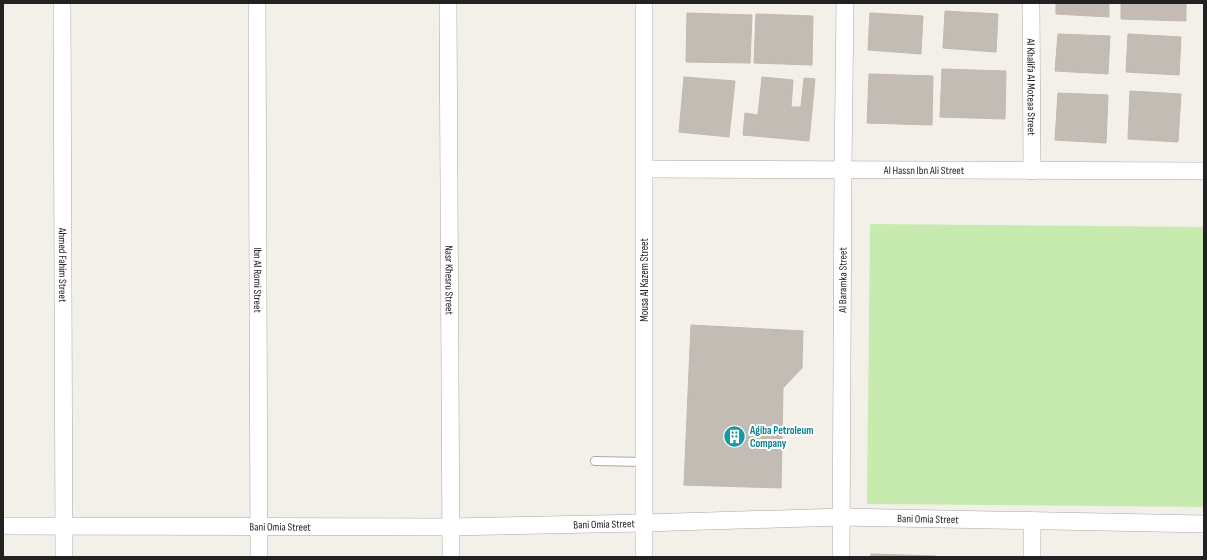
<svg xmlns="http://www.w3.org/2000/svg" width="1207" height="560" font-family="'Sofia Sans Condensed',sans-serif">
	<rect width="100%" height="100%" fill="#f2f0e9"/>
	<path fill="#c7ebaf" d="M 870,224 L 1204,227 L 1204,507 L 867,504 Z"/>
	<path fill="#c3bcb5" stroke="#c4b8ab" d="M 1056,3 L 1109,3 L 1109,17 L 1056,14 Z
		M 1121,3 L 1186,3 L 1186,21 L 1121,19 Z
		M 945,11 L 998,14 L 996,52 L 943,48 Z
		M 687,13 L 752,15 L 750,63 L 686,62 Z
		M 870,13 L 923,16 L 921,54 L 868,50 Z
		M 756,14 L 813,16 L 812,65 L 754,63 Z
		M 1058,34 L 1110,36 L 1108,74 L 1055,71 Z
		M 1128,34 L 1181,37 L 1179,75 L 1126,72 Z
		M 942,69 L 1006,71 L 1005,119 L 940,117 Z
		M 869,74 L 933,76 L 932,125 L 867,123 Z
		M 684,77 L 735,81 L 729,137 L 679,132 Z
		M 762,77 L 793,80 L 791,107 L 801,107 L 804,78 L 815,79 L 809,141 L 743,135 L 745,113 L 758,115 Z
		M 1130,91 L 1181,94 L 1178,142 L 1128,139 Z
		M 1058,93 L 1108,95 L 1106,143 L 1055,140 Z
		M 691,325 L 803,331 L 802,368 L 783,388 L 781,488 L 684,485 Z
		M 871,554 L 936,556 L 936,557 L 871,557 Z"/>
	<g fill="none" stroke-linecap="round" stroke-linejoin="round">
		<defs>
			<path id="service" d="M 595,461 L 643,462"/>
			<g id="minor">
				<path id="s1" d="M 62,3 L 64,557"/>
				<path id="s2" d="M 257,3 L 259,557"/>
				<path id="s3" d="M 448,3 L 451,557"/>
				<path d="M 644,3 L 644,557"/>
				<path id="s4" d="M 1031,3 L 1032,171"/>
				<path id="s5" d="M 645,169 L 1204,171"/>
				<path id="s6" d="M 3,526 L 451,527 L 644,523 L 842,517 L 1204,524"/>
				<path id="s7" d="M 841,557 L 843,170 L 845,3"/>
				<path d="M 1032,557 L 1032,521"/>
			</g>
		</defs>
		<use href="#service" stroke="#a9a9a9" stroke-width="10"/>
		<use href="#minor" stroke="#a9a9a9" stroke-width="18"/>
		<use href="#service" stroke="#fff" stroke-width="8"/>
		<use href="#minor" stroke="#fff" stroke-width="17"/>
	</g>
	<defs>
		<symbol id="building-disc" viewBox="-11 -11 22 22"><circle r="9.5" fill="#0f9aa8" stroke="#fff"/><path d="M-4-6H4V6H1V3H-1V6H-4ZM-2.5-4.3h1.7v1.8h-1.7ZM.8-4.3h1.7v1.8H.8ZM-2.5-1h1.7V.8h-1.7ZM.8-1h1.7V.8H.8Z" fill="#fff"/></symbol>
	</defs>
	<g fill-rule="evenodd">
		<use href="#building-disc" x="722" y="424" width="25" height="25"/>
	</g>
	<g text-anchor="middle" stroke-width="4" stroke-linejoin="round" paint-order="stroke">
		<g font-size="11" fill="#222" stroke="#fff">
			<text dy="4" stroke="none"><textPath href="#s4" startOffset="84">Al Khalifa Al Moteaa Street</textPath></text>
			<text dy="4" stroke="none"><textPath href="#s5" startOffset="279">Al Hassn Ibn Ali Street</textPath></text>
			<text dy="4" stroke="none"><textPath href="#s1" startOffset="262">Ahmed Fahim Street</textPath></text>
			<text dy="4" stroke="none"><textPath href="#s2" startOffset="277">Ibn Al Romi Street</textPath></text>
			<text dy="4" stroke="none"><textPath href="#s3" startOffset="277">Nasr Khesru Street</textPath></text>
			<text transform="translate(644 280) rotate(-90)" y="4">Mousa Al Kazem Street</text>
			<text dy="4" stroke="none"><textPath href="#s7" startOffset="277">Al Baramka Street</textPath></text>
			<text dy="4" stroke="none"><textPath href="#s6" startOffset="925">Bani Omia Street</textPath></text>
			<text dy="4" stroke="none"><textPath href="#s6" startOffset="601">Bani Omia Street</textPath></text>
			<text dy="4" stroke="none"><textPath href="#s6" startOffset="277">Bani Omia Street</textPath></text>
		</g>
		<g font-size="11" font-weight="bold" fill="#0d838f" stroke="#fff" text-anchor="start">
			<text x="750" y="434">Agiba Petroleum<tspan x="750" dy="13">Company</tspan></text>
		</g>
	</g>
	<rect width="1207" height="560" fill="none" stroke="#222222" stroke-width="8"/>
</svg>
